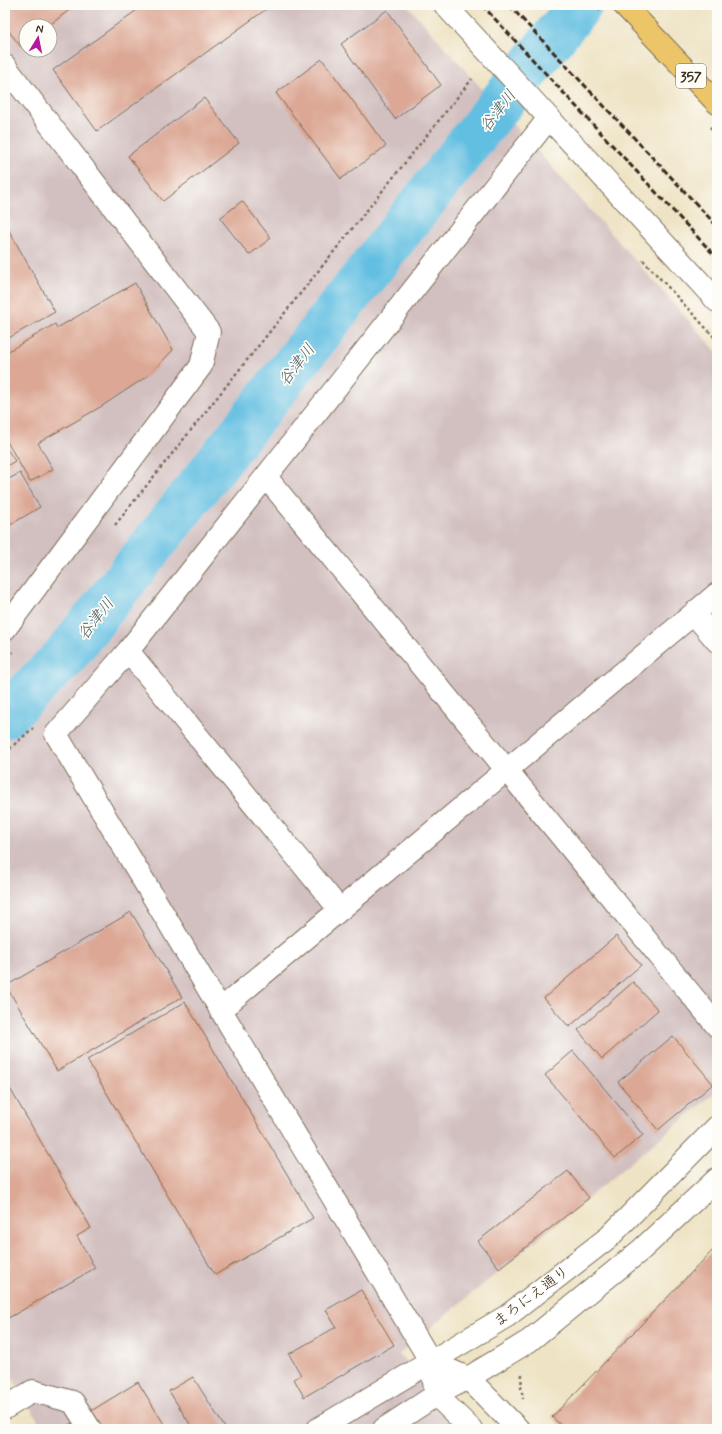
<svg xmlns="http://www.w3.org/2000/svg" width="722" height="1434" font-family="Mynerve,'Klee One',sans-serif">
	<rect width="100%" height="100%" fill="#fdfcf7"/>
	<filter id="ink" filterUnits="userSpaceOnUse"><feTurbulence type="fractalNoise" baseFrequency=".025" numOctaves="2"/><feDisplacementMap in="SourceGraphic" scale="8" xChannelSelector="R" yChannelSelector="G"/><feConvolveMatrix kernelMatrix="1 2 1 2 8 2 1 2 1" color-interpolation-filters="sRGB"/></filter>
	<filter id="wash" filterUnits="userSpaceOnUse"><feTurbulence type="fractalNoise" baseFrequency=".012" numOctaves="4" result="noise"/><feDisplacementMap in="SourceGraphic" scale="16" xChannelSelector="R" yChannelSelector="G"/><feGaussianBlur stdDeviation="0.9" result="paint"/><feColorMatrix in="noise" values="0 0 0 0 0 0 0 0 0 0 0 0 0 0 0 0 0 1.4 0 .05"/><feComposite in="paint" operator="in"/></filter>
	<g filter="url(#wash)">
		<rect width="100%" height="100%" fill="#eee3c4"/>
		<path fill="#d2bfc0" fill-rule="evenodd" d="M 5,5 L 407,5 L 717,352 L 717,1091 L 399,1354 L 471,1429 L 43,1429 L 5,1366 ZM 26,26 L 50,26 L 50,50 L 26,50 Z"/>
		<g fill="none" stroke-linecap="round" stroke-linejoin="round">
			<path stroke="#64bfe2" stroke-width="45" d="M 5,716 L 65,656 L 496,109 L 580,5"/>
		</g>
		<g id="blocks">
			<path fill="#dca794" d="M 5,5 L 76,5 L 48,26 L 26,26 L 26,43 L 21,47 L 5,26 Z
				M 144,5 L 272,5 L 97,131 L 53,70 Z
				M 387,10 L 441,85 L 395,119 L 341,44 Z
				M 322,59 L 386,146 L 341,179 L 276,93 Z
				M 204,98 L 239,143 L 163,201 L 128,156 Z
				M 242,201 L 271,238 L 249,255 L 220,218 Z
				M 7,227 L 55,312 L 5,340 L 5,228 Z
				M 135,283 L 173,350 L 149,375 L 102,406 L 38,443 L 53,469 L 30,482 L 5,438 L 5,353 L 55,324 L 57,328 Z
				M 5,446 L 15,461 L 5,467 Z
				M 20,473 L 40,507 L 5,528 L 5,481 Z
				M 131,912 L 182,997 L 57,1071 L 6,986 Z
				M 616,936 L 641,965 L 569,1027 L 544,998 Z
				M 633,982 L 658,1010 L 602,1059 L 578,1030 Z
				M 185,1002 L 313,1218 L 215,1275 L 87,1060 Z
				M 673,1036 L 713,1084 L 658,1130 L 618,1082 Z
				M 573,1051 L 643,1135 L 615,1158 L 545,1075 Z
				M 5,1080 L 91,1228 L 77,1236 L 95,1268 L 5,1320 Z
				M 568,1171 L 589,1198 L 499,1268 L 478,1241 Z
				M 717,1246 L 717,1429 L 565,1429 L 552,1417 Z
				M 361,1290 L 394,1345 L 304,1397 L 294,1379 L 301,1375 L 289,1354 L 336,1327 L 326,1310 Z
				M 193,1377 L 225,1428 L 223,1429 L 193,1429 L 169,1391 Z
				M 138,1382 L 167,1429 L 62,1429 Z"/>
		</g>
	</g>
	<g filter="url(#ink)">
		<use href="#blocks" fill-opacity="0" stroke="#7a6b58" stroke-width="1"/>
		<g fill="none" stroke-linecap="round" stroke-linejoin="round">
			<defs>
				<path id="minor" d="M 445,5 L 717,301
					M 5,66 L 209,332 L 201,366 L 5,629
					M 266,477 L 717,1026
					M 694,614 L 717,641
					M 128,651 L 340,910
					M 220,1010 L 717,594
					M 431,1362 L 468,1378 L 518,1429
					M 5,1408 L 33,1391 L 73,1402 L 90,1429
					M 318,1429 L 507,1316 L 609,1237 L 717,1127
					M 384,1429 L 436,1395 L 468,1378 L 529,1341 L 641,1250 L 717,1179
					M 471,1429 L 436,1395 L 431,1362 L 56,734 L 128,651 L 549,118"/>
				<path id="highway" d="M 624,5 L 717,103"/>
			</defs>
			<use href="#minor" stroke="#7a6b58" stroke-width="24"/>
			<use href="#highway" stroke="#7a6b58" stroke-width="24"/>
			<path stroke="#7a6b58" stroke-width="2.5" stroke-dasharray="3 3" stroke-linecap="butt" d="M 595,5 L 600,10
				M 710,127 L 717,134
				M 643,260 L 717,340
				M 115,525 L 472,79
				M 5,663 L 13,652
				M 5,753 L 33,728
				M 522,1374 L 521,1387 L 523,1399"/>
			<use href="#minor" stroke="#fff" stroke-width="22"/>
			<use href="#highway" stroke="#edc569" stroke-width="22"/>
			<path stroke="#3b2a1e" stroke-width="3" stroke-dasharray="6 3" stroke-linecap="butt" d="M 482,5 L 717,258
				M 509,5 L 717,226"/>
		</g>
	</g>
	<g text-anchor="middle" stroke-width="3.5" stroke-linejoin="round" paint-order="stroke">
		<rect fill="#fdfcf7" stroke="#75695f" stroke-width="1" x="676" y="64" width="30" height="24" rx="3"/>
		<g font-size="14" font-weight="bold" fill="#3b2a1e">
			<text x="691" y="81">357</text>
		</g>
		<g font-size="15" fill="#3b2a1e" stroke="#fdfcf7">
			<text transform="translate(531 1296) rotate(-37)" y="5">まろにえ通り</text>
		</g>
		<g font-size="16" font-style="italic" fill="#495e63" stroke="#fdfcf7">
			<text transform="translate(497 110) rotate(-52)" y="6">谷津川</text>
			<text transform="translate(296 364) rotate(-52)" y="6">谷津川</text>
			<text transform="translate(95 618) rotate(-52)" y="6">谷津川</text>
		</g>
	</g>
	<rect width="722" height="1434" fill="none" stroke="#fdfcf7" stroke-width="20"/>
	<g transform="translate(38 38) rotate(10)"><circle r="19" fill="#fdfcf7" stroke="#afa8a0"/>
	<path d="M0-3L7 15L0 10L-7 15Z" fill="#b5179e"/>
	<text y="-6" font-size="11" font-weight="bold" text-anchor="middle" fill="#3b2a1e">N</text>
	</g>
</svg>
